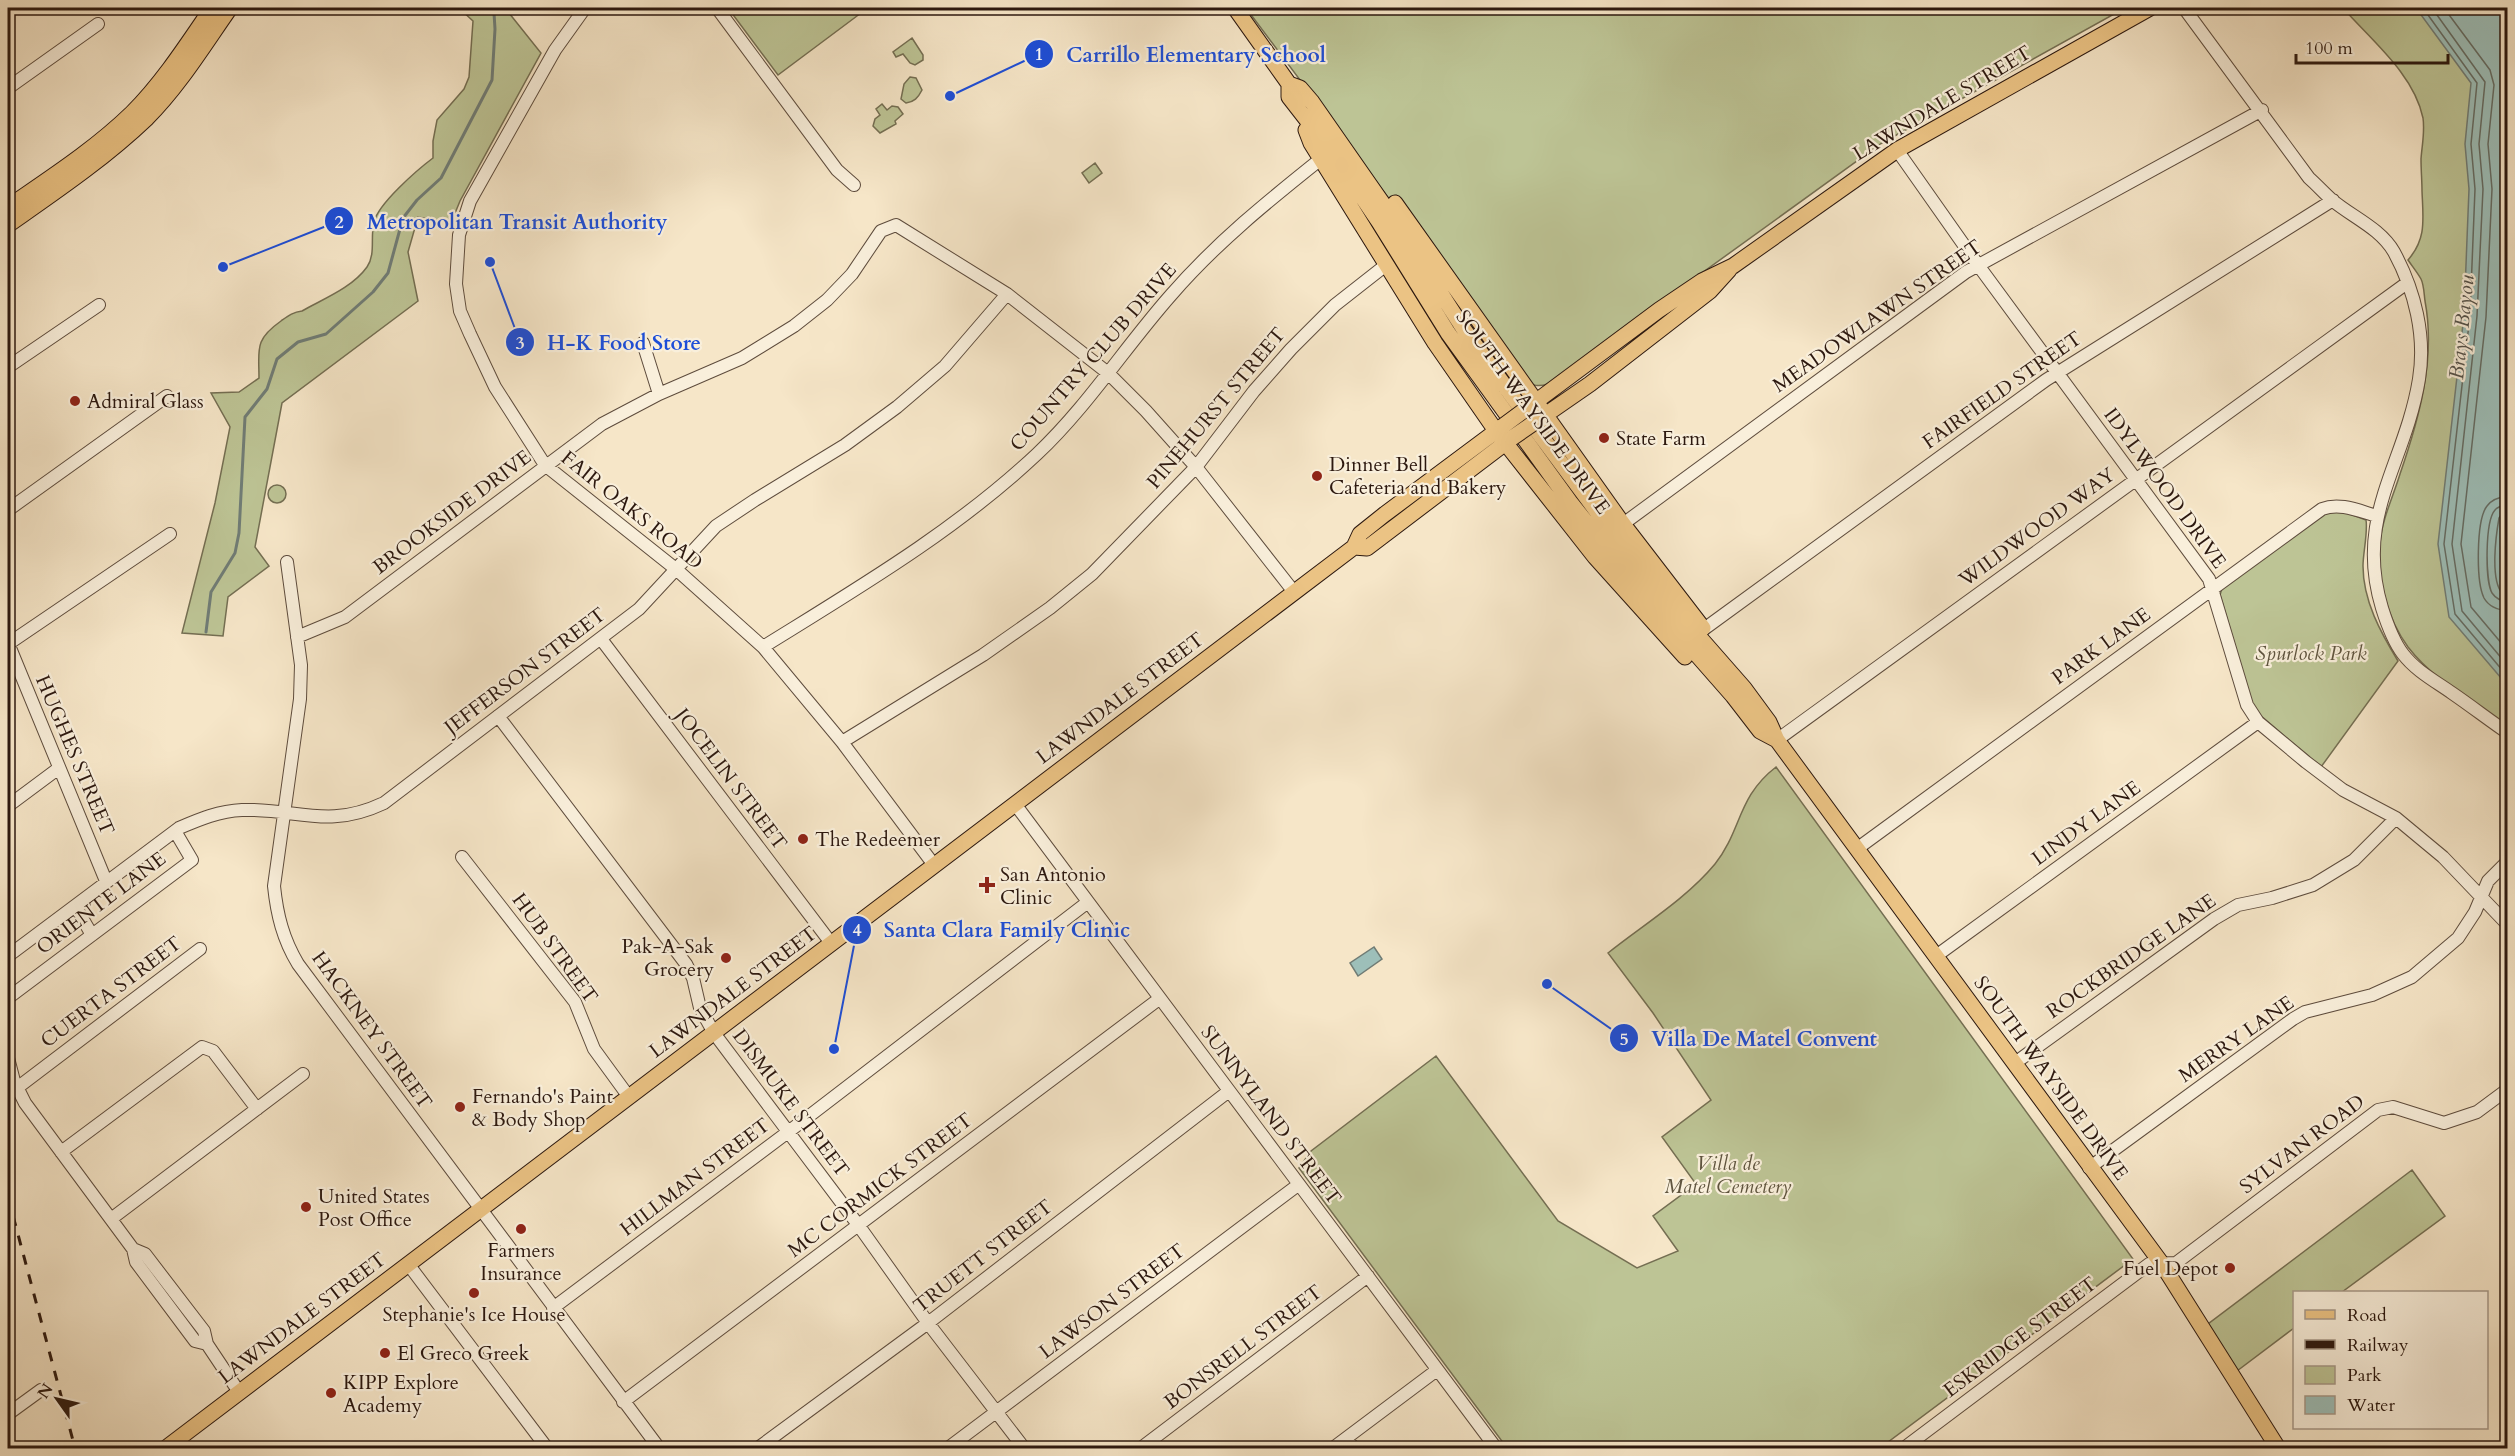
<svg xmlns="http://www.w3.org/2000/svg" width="2515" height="1456" font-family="Cardo,serif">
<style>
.green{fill:#bdc495;stroke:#746e52;stroke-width:1.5}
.water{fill:#9dbfb9;stroke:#707c75;stroke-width:1.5}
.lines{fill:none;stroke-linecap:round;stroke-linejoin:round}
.shore{stroke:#646c64;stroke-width:1.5}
.stream{stroke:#707c75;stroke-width:3}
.minor-casing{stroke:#5e4c3d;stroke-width:14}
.major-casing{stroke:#2c180f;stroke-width:17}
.minor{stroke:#f9efdb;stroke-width:12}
.major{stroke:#ebc384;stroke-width:15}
.rail{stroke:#2c180f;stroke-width:3;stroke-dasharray:10 10;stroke-linecap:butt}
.major-bridge-casing{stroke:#2c180f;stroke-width:17;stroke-linecap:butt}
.major-bridge{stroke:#ebc384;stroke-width:15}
.poi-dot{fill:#8f2418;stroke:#f9efdb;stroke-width:2}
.labels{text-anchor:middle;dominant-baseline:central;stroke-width:4.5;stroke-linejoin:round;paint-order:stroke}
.street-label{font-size:20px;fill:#2c180f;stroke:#f9efdb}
.poi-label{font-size:20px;fill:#2c180f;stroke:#f9efdb;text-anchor:start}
.park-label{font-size:20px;font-style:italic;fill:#5f543e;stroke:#f9efdb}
.water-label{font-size:21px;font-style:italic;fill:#54524a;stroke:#f9efdb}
.leader{fill:none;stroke:#1d4ed8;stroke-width:2}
.callout-dot{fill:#1d4ed8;stroke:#f9efdb;stroke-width:2}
.mark-label{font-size:18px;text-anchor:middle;font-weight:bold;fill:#fff}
.callout-label{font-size:21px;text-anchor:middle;font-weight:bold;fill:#1d4ed8;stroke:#f9efdb;stroke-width:4.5;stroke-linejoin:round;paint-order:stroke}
</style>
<rect width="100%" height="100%" fill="#f6e6c8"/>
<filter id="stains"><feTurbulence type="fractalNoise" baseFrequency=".00333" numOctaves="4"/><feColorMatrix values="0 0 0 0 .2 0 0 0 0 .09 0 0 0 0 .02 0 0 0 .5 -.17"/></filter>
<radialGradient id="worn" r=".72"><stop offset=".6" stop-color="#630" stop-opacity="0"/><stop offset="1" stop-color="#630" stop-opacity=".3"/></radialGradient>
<path class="green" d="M459,8H505L541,53L460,201L451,223L418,217L408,252L418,301L282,403L255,547L269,566L228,597L223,636L182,633L215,503L230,427L211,393L239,392L259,378C259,349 254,340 281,321C288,316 293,312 302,311C323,299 352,288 367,267C376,254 370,237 374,222C378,204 417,170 433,158V141L437,120L464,89L469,77L473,21Z
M728,8H863L865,10L778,75Z
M1246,8H2125L1882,143L1548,384C1538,387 1533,386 1525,380Z
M2343,8H2507V725C2474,701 2434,681 2408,647C2387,618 2377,579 2380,543C2382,519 2393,497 2400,474C2419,419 2436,359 2425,301C2424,294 2424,285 2421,279C2417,272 2412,266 2408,260C2427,238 2423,219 2422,191C2422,181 2421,170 2421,159C2422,145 2425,132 2423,118C2414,74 2371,40 2343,8Z
M912,38L923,55V60L915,65L910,63L903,54L896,57L893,52Z
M910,77L916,78L922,90C918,98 914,102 906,103L901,99L904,84Z
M882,104L887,110L892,106L898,107L903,114L895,121L896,124L880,133L873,126L875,119L880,115L876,109Z
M1095,163L1102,173L1089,183L1082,173Z
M268 494a9 9 0 1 1 18 0a9 9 0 1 1-18 0Z
M2333,511H2342L2366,520C2368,532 2363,553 2363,566C2363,601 2381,633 2398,661L2321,767L2254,710L2220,595L2222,588L2320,516Z
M1776,767L2133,1259L1880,1448H1507L1299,1168L1311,1151L1436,1056L1558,1221L1637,1268L1678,1251L1653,1216L1696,1184L1662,1137L1711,1100L1653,1013L1608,953C1643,925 1686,899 1715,864C1742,830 1737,797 1776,767Z
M2412,1170L2445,1216L2342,1292H2294V1328L2237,1371L2208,1324Z"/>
<path class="water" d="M2416,8H2497L2507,19L2508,496C2504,522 2494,569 2507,592V685L2449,617L2438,544L2464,315L2469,189L2465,144L2471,83Z
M1374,947L1382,959L1358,976L1350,963Z"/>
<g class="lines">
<path class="shore" d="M2423,8L2477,83L2471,144L2475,189L2470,315L2444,544L2455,614L2508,677
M2432,8L2485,82L2479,144L2483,189L2477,316L2452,544L2462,611L2508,666
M2444,8L2490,70L2494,85L2488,144L2492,189L2486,317L2461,544L2471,607L2508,651
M2508,496C2499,497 2492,499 2487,506C2476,520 2476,582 2484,598C2489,607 2498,610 2508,611
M2508,505C2502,506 2498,506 2495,510C2485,521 2485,580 2492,593C2496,599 2501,601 2508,602
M2508,513L2502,514L2499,518C2496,535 2490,579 2502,593L2508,594"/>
<path class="stream" d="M206,632L211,592L235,553L239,533L245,417L267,389L277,359L298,342L326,334L373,292L388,273L403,218L417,200L441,178L492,80L495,29L494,13L489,8"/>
<g class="minor-casing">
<path id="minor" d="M585,8L555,50L470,201L459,235L456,284L460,311L470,334L495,387L545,465L677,570L763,647L842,742L934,865
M717,8L837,170L854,185
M2184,8L2309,178C2317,185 2324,193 2332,200C2352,217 2380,228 2394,252C2415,291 2426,336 2419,379C2405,465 2354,516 2382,608C2387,624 2393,641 2403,654C2416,671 2435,681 2452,693C2471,706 2489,720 2508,733
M8,88L98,24
M1897,150L1978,265L2209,579L2247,705L2258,722L2306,762L2343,790L2396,818L2443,857L2508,925
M643,343L659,394
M8,367L99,305
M8,510L167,396
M1623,524L1966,272L2262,110
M287,562L301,665L300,699L274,886C277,915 283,939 298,964L659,1448
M1704,629L2046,380L2333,200
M297,637L345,617L602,424L659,394L742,358L794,326L827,300L852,274L881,231L896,225L1007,294L1108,373L1146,411L1196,467L1294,592
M601,639L831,943
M8,643L106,881
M763,647C858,588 955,531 1037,454C1087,407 1125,347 1171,295C1216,243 1268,201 1322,158
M8,649V644L170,534
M498,716L686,964L693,978L700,1008L714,1033L859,1226L928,1323L1024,1448
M1777,740L2407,283
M842,742L983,655L1050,608L1092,574L1196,467L1254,391L1291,349L1335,305L1386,265
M1015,804L1496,1448
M8,806L59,768
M1858,848L2322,509C2340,502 2359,511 2377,516
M462,857L575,1002L594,1049L629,1097
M75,906L92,935
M8,956L179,828C200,819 219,811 242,810C297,808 327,830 384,803L639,609L716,526L755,500L845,445L897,407L945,366L1007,294
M1936,956L2258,722
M8,998L192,860L175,831
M8,1058L14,1081L25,1103L133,1249
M2015,1063L2214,919L2238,905L2272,898L2313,885L2354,860L2396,818
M17,1088L200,949
M61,1152L202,1047L213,1051L257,1109
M2089,1168L2293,1019L2305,1012L2372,995L2412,977L2458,938L2475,912L2488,881L2508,861
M111,1219L303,1074
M408,1264L547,1448
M553,1308L800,1123L1088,902
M207,1344L195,1341L136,1262L133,1249L145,1254L204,1331L207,1344L239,1392
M623,1402L1159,999
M8,1414L41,1390
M1346,1439L1354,1448
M758,1448L928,1323L1229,1091
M948,1448L1298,1185
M1141,1448L1368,1276
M1333,1448L1437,1370
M1904,1448L2149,1264L2176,1263L2378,1110L2393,1107L2444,1123L2477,1112L2508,1089"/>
</g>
<g class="major-casing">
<path id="major" d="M1235,8L1289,84L1300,88L1312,102L1388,211L1465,331L1541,436L1638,567L1744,688L1769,722L1777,740L2162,1264L2278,1448
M1289,84V97L1331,151L1379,222L1448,333L1570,502L1647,598L1733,696L1760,731L1777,740
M1306,130L1311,143L1435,343L1496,431L1595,557L1685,657
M1395,203L1623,524L1703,628
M8,207C50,178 95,149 132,113C163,82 188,43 212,8
M8,225C55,192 104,159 147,118C179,86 204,45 230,8
M1530,406L1659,310L1702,281L1733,266L1897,150L2150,8
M1538,420L1590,384L1710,291L1729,270
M1354,547L1367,548L1512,438
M166,1448L1354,547L1360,534L1385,514L1503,426"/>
</g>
<use href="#minor" class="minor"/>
<use href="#major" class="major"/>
<path class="rail" d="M8,1197L75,1448"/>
<g class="major-bridge-casing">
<path id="major-bridge" d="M1503,426L1530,406
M1512,438L1538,420"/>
</g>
<use href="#major-bridge" class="major-bridge"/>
</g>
<g class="poi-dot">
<circle cx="75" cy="401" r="6"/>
<circle cx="1604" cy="438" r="6"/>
<circle cx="1317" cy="476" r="6"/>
<circle cx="803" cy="839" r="6"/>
<path d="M984 876h6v6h6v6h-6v6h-6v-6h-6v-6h6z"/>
<circle cx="726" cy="958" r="6"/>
<circle cx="460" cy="1107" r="6"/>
<circle cx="306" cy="1207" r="6"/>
<circle cx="521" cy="1229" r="6"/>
<circle cx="2230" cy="1268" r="6"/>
<circle cx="474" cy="1293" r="6"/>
<circle cx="385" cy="1353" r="6"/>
<circle cx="331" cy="1393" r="6"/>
</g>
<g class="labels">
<g class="street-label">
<text transform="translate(1942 103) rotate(-31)">LAWNDALE STREET</text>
<text transform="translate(1877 316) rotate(-35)">MEADOWLAWN STREET</text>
<text transform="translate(1093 357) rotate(-49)">COUNTRY CLUB DRIVE</text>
<text transform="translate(2002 390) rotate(-35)">FAIRFIELD STREET</text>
<text transform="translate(1216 408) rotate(-50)">PINEHURST STREET</text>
<text transform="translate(1533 412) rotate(54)">SOUTH WAYSIDE DRIVE</text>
<text transform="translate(2165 488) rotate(54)">IDYLWOOD DRIVE</text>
<text transform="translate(632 510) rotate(39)">FAIR OAKS ROAD</text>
<text transform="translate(452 512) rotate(-37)">BROOKSIDE DRIVE</text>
<text transform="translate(2037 527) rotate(-36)">WILDWOOD WAY</text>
<text transform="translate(2101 646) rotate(-36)">PARK LANE</text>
<text transform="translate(525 671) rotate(-37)">JEFFERSON STREET</text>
<text transform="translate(1120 698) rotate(-37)">LAWNDALE STREET</text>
<text transform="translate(75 755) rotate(67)">HUGHES STREET</text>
<text transform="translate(731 779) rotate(53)">JOCELIN STREET</text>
<text transform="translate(2086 823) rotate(-36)">LINDY LANE</text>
<text transform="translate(101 903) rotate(-37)">ORIENTE LANE</text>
<text transform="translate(555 948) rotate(54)">HUB STREET</text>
<text transform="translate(2131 956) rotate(-35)">ROCKBRIDGE LANE</text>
<text transform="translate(111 992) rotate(-37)">CUERTA STREET</text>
<text transform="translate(733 992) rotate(-37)">LAWNDALE STREET</text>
<text transform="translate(372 1030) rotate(54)">HACKNEY STREET</text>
<text transform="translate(2236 1039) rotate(-35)">MERRY LANE</text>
<text transform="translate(2051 1078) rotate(54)">SOUTH WAYSIDE DRIVE</text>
<text transform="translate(791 1103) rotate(53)">DISMUKE STREET</text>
<text transform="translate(1271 1115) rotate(53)">SUNNYLAND STREET</text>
<text transform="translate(2302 1144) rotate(-37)">SYLVAN ROAD</text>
<text transform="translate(695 1177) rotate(-37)">HILLMAN STREET</text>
<text transform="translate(880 1185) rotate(-37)">MC CORMICK STREET</text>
<text transform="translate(983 1256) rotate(-38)">TRUETT STREET</text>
<text transform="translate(1112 1301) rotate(-37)">LAWSON STREET</text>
<text transform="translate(302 1318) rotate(-37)">LAWNDALE STREET</text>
<text transform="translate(2020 1337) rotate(-37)">ESKRIDGE STREET</text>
<text transform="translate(1243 1347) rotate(-37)">BONSRELL STREET</text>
</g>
<g class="poi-label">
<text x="87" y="401">Admiral Glass</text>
<text x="1616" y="438">State Farm</text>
<text x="1329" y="464">Dinner Bell<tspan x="1329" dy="23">Cafeteria and Bakery</tspan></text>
<text x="815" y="839">The Redeemer</text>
<text x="1000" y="874">San Antonio<tspan x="1000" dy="23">Clinic</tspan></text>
<text x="714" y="946" text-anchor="end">Pak-A-Sak<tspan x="714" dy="23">Grocery</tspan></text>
<text x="472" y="1096">Fernando's Paint<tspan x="472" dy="23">&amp; Body Shop</tspan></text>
<text x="318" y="1196">United States<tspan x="318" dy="23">Post Office</tspan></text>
<text x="521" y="1250" text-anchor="middle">Farmers<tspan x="521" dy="23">Insurance</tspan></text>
<text x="2218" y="1268" text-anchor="end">Fuel Depot</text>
<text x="474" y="1314" text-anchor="middle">Stephanie's Ice House</text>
<text x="397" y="1353">El Greco Greek</text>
<text x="343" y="1382">KIPP Explore<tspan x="343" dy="23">Academy</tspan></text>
</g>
<g class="park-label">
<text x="2311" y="653">Spurlock Park</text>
<text x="1728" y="1163">Villa de<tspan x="1728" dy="23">Matel Cemetery</tspan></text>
</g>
<g class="water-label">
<text transform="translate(2462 327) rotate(-84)">Brays Bayou</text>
</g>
</g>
<path class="leader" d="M950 96L1039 54M223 267L339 221M490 262L520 342M834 1049L857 930M1547 984L1624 1038"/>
<g class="callout-dot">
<circle cx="950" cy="96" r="6"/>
<circle cx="223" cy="267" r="6"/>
<circle cx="490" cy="262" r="6"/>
<circle cx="834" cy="1049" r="6"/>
<circle cx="1547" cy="984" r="6"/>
<circle cx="1039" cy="54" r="15"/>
<circle cx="339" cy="221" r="15"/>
<circle cx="520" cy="342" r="15"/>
<circle cx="857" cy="930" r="15"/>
<circle cx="1624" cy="1038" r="15"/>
</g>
<g class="mark-label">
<text x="1039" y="60">1</text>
<text x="339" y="228">2</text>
<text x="520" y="349">3</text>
<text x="857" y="936">4</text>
<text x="1624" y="1045">5</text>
</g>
<g class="callout-label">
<text x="1196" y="62">Carrillo Elementary School</text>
<text x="517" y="229">Metropolitan Transit Authority</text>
<text x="624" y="350">H-K Food Store</text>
<text x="1007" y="937">Santa Clara Family Clinic</text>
<text x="1764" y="1046">Villa De Matel Convent</text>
</g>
<rect width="2515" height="1456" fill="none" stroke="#f6e6c8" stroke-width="30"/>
<rect x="9" y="9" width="2497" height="1438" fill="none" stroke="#2c180f" stroke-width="3"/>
<rect x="15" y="15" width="2485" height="1426" fill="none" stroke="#2c180f" stroke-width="1.5"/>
<rect x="2293" y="1291" width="195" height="138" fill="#f9efdb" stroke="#a79989" stroke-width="1.5"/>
<rect x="2305" y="1310" width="30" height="9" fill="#ebc384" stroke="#a79989" stroke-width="1.5"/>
<text x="2347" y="1321" font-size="18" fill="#2c180f">Road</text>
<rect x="2305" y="1340" width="30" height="9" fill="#2c180f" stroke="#a79989" stroke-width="1.5"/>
<text x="2347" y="1351" font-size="18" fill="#2c180f">Railway</text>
<rect x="2305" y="1366" width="30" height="18" fill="#bdc495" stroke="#a79989" stroke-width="1.5"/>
<text x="2347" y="1381" font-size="18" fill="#2c180f">Park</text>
<rect x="2305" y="1396" width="30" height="18" fill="#9dbfb9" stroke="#a79989" stroke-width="1.5"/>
<text x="2347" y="1411" font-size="18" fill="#2c180f">Water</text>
<g transform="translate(57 1399) rotate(304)" stroke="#f9efdb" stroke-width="4.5" paint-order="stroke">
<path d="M0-4.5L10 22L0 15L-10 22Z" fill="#2c180f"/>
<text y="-9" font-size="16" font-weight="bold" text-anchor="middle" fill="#2c180f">N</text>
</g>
<path d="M2296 54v9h152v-9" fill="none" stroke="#2c180f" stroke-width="3"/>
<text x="2305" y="54" font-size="18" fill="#2c180f" stroke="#f9efdb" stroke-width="4.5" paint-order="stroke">100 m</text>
<rect width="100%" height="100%" filter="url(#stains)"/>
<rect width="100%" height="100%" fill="url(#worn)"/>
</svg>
